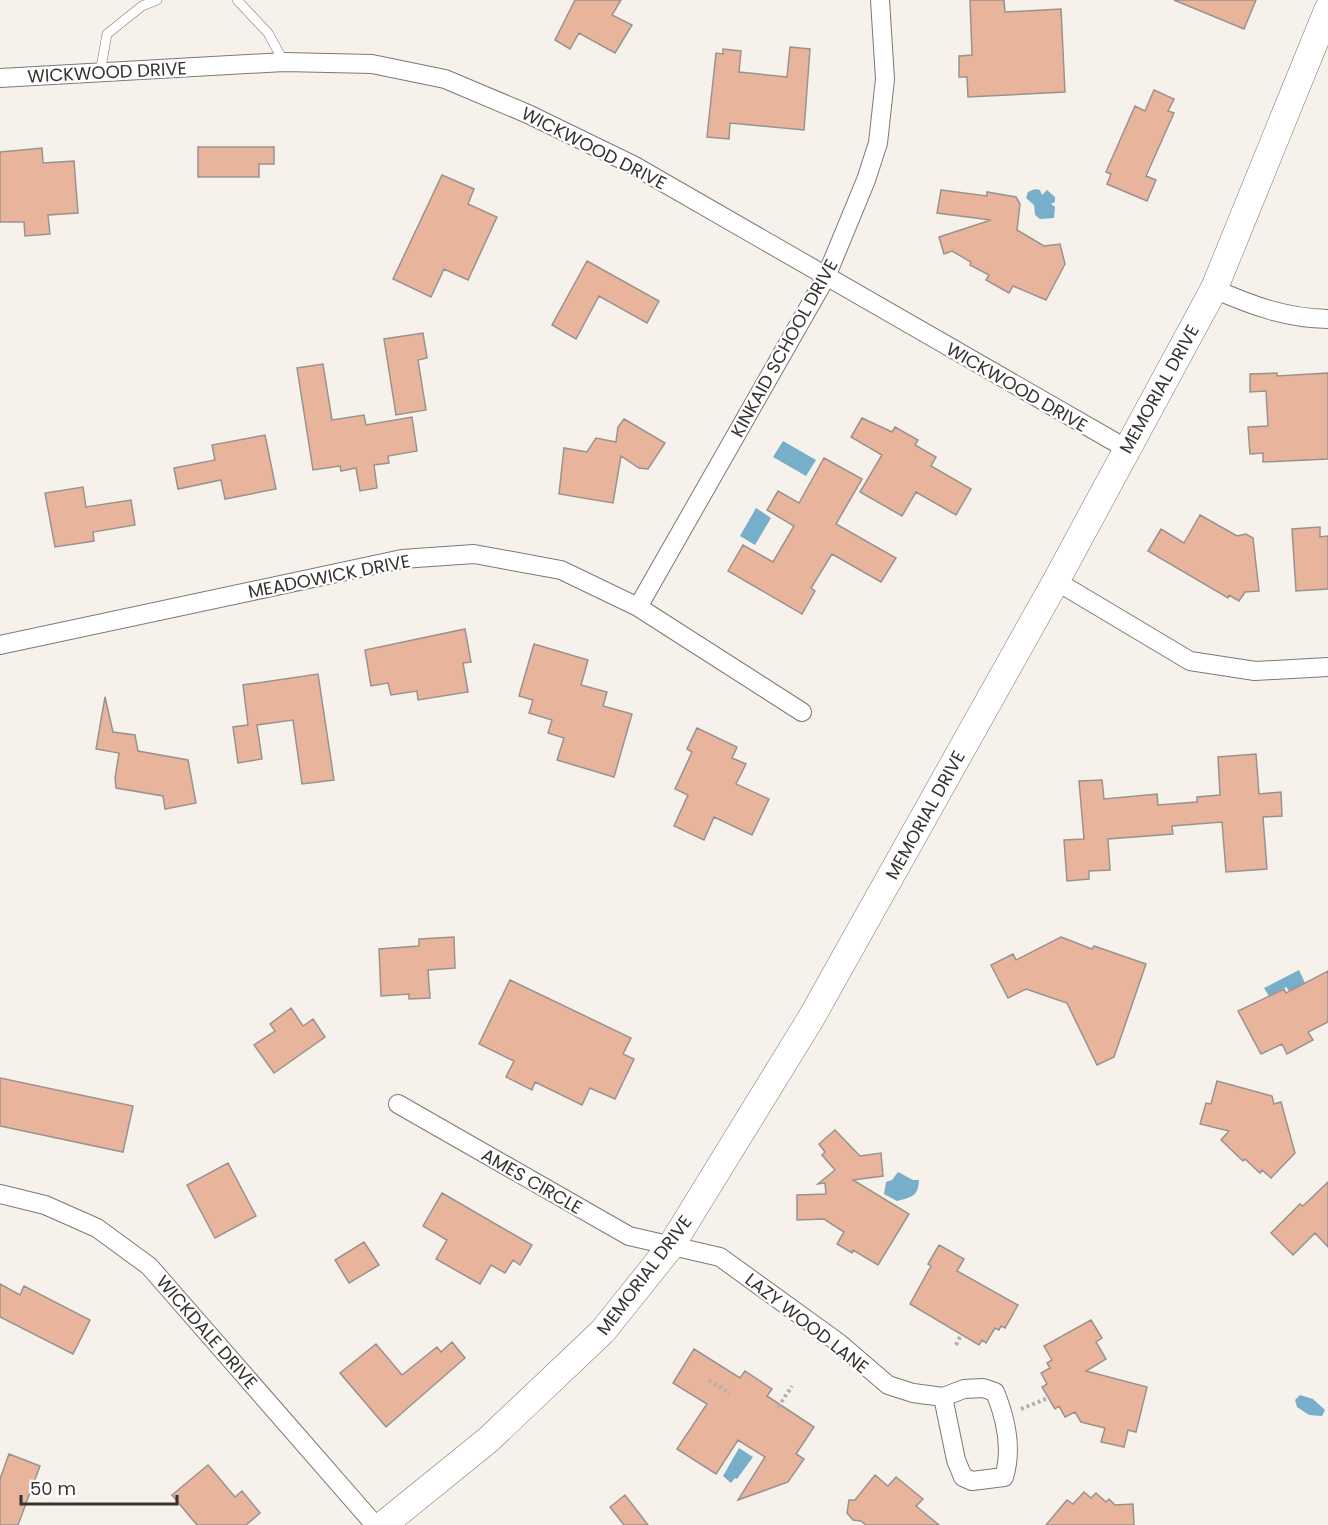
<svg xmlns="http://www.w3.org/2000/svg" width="1328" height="1525" font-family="Poppins,sans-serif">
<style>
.water{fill:#77aec9}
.building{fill:#e8b49b;stroke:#9a928f;stroke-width:1.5}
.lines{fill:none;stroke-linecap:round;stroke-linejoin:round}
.lane-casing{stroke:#7d7873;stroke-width:10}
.street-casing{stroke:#7d7873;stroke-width:20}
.secondary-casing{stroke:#7d7873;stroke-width:28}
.path{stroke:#b5b0ab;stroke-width:4;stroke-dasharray:3 3;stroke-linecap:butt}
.lane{stroke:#fff;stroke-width:9}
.street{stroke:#fff;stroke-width:18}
.secondary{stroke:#fff;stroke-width:27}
.labels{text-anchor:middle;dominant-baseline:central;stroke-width:4.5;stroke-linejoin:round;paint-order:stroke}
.street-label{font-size:18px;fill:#353330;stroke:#fff}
</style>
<rect width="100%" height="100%" fill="#f7f1eb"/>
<path class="water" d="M1035,189L1040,190L1042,195L1047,190L1055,197V202L1051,204L1055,207L1054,218L1040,219L1035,215L1034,205L1026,198L1028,192Z
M783,441L816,460L806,476L773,457Z
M756,508L771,518L755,545L740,536Z
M1299,970L1305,983L1289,991L1286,987L1269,996L1264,988Z
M898,1172L913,1180H919C918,1196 913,1197 897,1201L884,1194L886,1182L892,1180Z
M1300,1395L1313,1399L1325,1410L1322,1416L1309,1415L1297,1407L1295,1400Z
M739,1448L753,1457L737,1479L735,1478L731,1483L723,1476Z"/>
<path class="building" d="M575,0H621L612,15L632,25L615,53L579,33L570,49L555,40Z
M970,0H1004L1005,12L1061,9L1065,92L968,97L967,77H959V56L972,55Z
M1174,0H1256L1244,29Z
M790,47L810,49L804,130L730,123L729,139L707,137L716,53L723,54V49L741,51L739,72L787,77Z
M1154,90L1174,99L1168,111L1174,113L1146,176L1156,180L1147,201L1107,184L1111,174L1106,172L1135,106L1145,111Z
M198,147H274V164H259V177H198Z
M42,148L43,163L74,161L78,213L48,215L50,234L25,236L24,222H0V152Z
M442,175L474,189L468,204L497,217L468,280L444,269L431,297L393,279Z
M941,190L987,196V192L1016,197L1020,204L1017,230L1044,246L1060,244L1065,264L1046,300L1013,286L1009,293L986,280L989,275L970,265L971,262L952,251L944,254L939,237L991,220L937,213Z
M587,261L659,301L647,323L599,296L576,339L552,325Z
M423,333L427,358L418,360L426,410L396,415L384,339Z
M323,364L332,420L364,415L366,425L412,417L417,451L388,456L389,463L374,465L377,488L360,491L356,468L341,471L340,466L313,470L297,368Z
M1277,373V376L1328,373V459L1263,462V453L1250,454L1248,427L1268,426L1266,391L1250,392V374Z
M862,418L892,432L895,427L918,440L915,445L936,457L931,466L971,489L956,515L916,492L902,516L860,492L882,455L851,437Z
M624,419L665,443L648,469L639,468L621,456L613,503L559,494L564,448L587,452L596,438L616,442L618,427Z
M265,435L276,489L225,499L221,480L178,489L174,468L215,460L212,445Z
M824,458L862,479L836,524L896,558L881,582L832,554L811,588L815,591L802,614L728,571L743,545L773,562L794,526L767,510L778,491L799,503Z
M83,487L86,507L131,500L135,525L93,532L94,541L55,547L45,493Z
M1200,515L1237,536L1246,534L1253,538L1259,591L1245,592L1239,601L1229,595L1228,598L1148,551L1161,529L1184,543Z
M1320,527V537L1328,536V589L1296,591L1292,529Z
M465,629L471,662L463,663L468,692L418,700L417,691L391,695L388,683L371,686L365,650Z
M534,644L588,660L581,685L607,692L603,706L632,714L614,777L557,760L564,738L548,733L552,720L529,713L533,700L519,696Z
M318,674L334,780L302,784L293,720L257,725L262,759L238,763L233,727L248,725L243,685Z
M105,697L113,732L135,735L138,751L188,760L196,803L165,809L163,796L116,788L115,778L119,753L96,749Z
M697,728L737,747L732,758L746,764L736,784L769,799L752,835L714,817L704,840L674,826L688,795L675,789L692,752L687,749Z
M1256,754L1259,794L1281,792L1282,816L1263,817L1267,869L1226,872L1222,822L1172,826L1173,834L1108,839L1110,870L1089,871V879L1067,881L1064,840L1084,839L1079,781L1102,780L1104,799L1157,794L1158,805L1197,802V797L1220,795L1218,757Z
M454,937L455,968L428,970L430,998L409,999V994L381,996L379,949L419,946V939Z
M1061,937L1092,949L1094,946L1146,964L1114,1057L1097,1065L1067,1003L1026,989L1008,998L991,965L1013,954L1016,960Z
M1328,971V1022L1308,1032L1313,1040L1287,1054L1282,1044L1261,1054L1238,1011L1284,989L1286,993Z
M510,980L631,1038L623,1054L634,1059L615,1099L590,1088L582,1105L535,1082L532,1090L506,1077L514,1061L479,1044Z
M291,1008L303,1026L313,1019L325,1037L274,1073L254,1045L275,1031L270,1024Z
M0,1078L133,1106L123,1152L0,1126Z
M1217,1081L1272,1096L1274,1104L1281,1102L1295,1153L1271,1178L1262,1170L1260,1173L1245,1159L1243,1161L1221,1140L1229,1131L1200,1124L1206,1103L1211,1104Z
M835,1130L860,1156L881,1153L883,1176L853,1180L909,1214L878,1265L853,1250L852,1253L837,1244L844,1232L824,1219L797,1220V1195L826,1194L825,1183L818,1184L835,1170L822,1155L825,1152L819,1144Z
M228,1163L256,1216L215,1238L187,1185Z
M1328,1182V1247L1315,1233L1293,1255L1271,1233L1300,1204L1303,1206Z
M442,1193L532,1245L520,1265L513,1260L505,1273L491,1265L480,1284L436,1259L447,1240L423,1226Z
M364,1242L379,1265L349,1283L335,1260Z
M939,1245L964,1259L957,1271L1018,1305L1005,1328L1001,1326L999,1330L995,1328L986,1343L982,1340L979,1345L910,1304L931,1266L928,1264Z
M0,1284L20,1295L24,1286L90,1320L73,1354L0,1317Z
M1091,1320L1102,1338L1096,1342L1106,1359L1086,1371L1147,1387L1136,1432L1128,1430L1124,1447L1101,1442L1105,1428L1081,1422L1075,1412L1065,1417L1059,1406L1055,1409L1042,1387L1047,1384L1041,1373L1050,1368L1047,1363L1052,1360L1044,1346Z
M452,1342L465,1358L386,1427L340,1373L376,1344L402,1375L437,1347L441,1352Z
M694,1349L740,1378L745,1371L772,1389L767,1396L814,1427L796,1454L804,1459L788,1482L738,1500L765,1457L738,1440L716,1474L677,1449L707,1404L673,1383Z
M9,1454L40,1466L18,1525H0V1479Z
M208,1465L235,1497L242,1491L260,1513L246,1525H197L172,1495Z
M875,1475L888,1486L896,1477L923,1499L916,1506L939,1525H866L861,1521L853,1520L847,1513L849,1500H855Z
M1084,1492L1091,1498L1096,1493L1106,1502L1109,1499L1115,1505L1133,1504L1134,1525H1046L1067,1500L1073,1504Z
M625,1495L648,1525H624L610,1507Z"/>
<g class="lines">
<g class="lane-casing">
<path id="lane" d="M237,0L268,33L284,62
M100,73L107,34L142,6L157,0"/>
</g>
<g class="street-casing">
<path id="street" d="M0,78L284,62L372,64L445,79L528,114L633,165L1127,449
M1214,289C1253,306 1286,318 1328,319
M1056,581L1190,661L1255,671L1328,667
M638,607L826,277L866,180L878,143L885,79L880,0
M0,645L402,559L474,554L561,570L638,607L802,712
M398,1104L629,1236L720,1257L839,1343L888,1385L913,1393L943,1397L964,1389L983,1388L995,1392C1006,1419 1013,1448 1004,1477L972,1481L963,1477L956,1460L943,1397
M0,1194L45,1205L97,1228L149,1266L375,1525"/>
</g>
<g class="secondary-casing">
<path id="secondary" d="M383,1525L488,1440L603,1331L671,1246L810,1020L1056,581L1214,289L1328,9"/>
</g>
<path class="path" d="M956,1345L960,1337
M709,1380L730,1394
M778,1407L792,1386
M1021,1409L1048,1398"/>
<use href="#lane" class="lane"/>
<use href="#street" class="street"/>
<use href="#secondary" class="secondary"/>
</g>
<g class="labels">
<g class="street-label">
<text transform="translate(107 72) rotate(-3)">WICKWOOD DRIVE</text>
<text transform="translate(594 148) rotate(27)">WICKWOOD DRIVE</text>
<text transform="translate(784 348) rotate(-61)">KINKAID SCHOOL DRIVE</text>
<text transform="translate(1017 387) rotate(30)">WICKWOOD DRIVE</text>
<text transform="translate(1159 389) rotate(-61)">MEMORIAL DRIVE</text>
<text transform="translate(329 576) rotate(-11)">MEADOWICK DRIVE</text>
<text transform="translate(925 815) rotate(-61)">MEMORIAL DRIVE</text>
<text transform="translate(532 1181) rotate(30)">AMES CIRCLE</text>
<text transform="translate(644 1275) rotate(-53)">MEMORIAL DRIVE</text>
<text transform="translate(807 1323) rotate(38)">LAZY WOOD LANE</text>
<text transform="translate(207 1332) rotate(49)">WICKDALE DRIVE</text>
</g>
</g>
<path d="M21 1495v9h156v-9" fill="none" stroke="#353330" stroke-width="3"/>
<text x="30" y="1495" font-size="18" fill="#353330" stroke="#ffffff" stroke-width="4.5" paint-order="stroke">50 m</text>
</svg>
